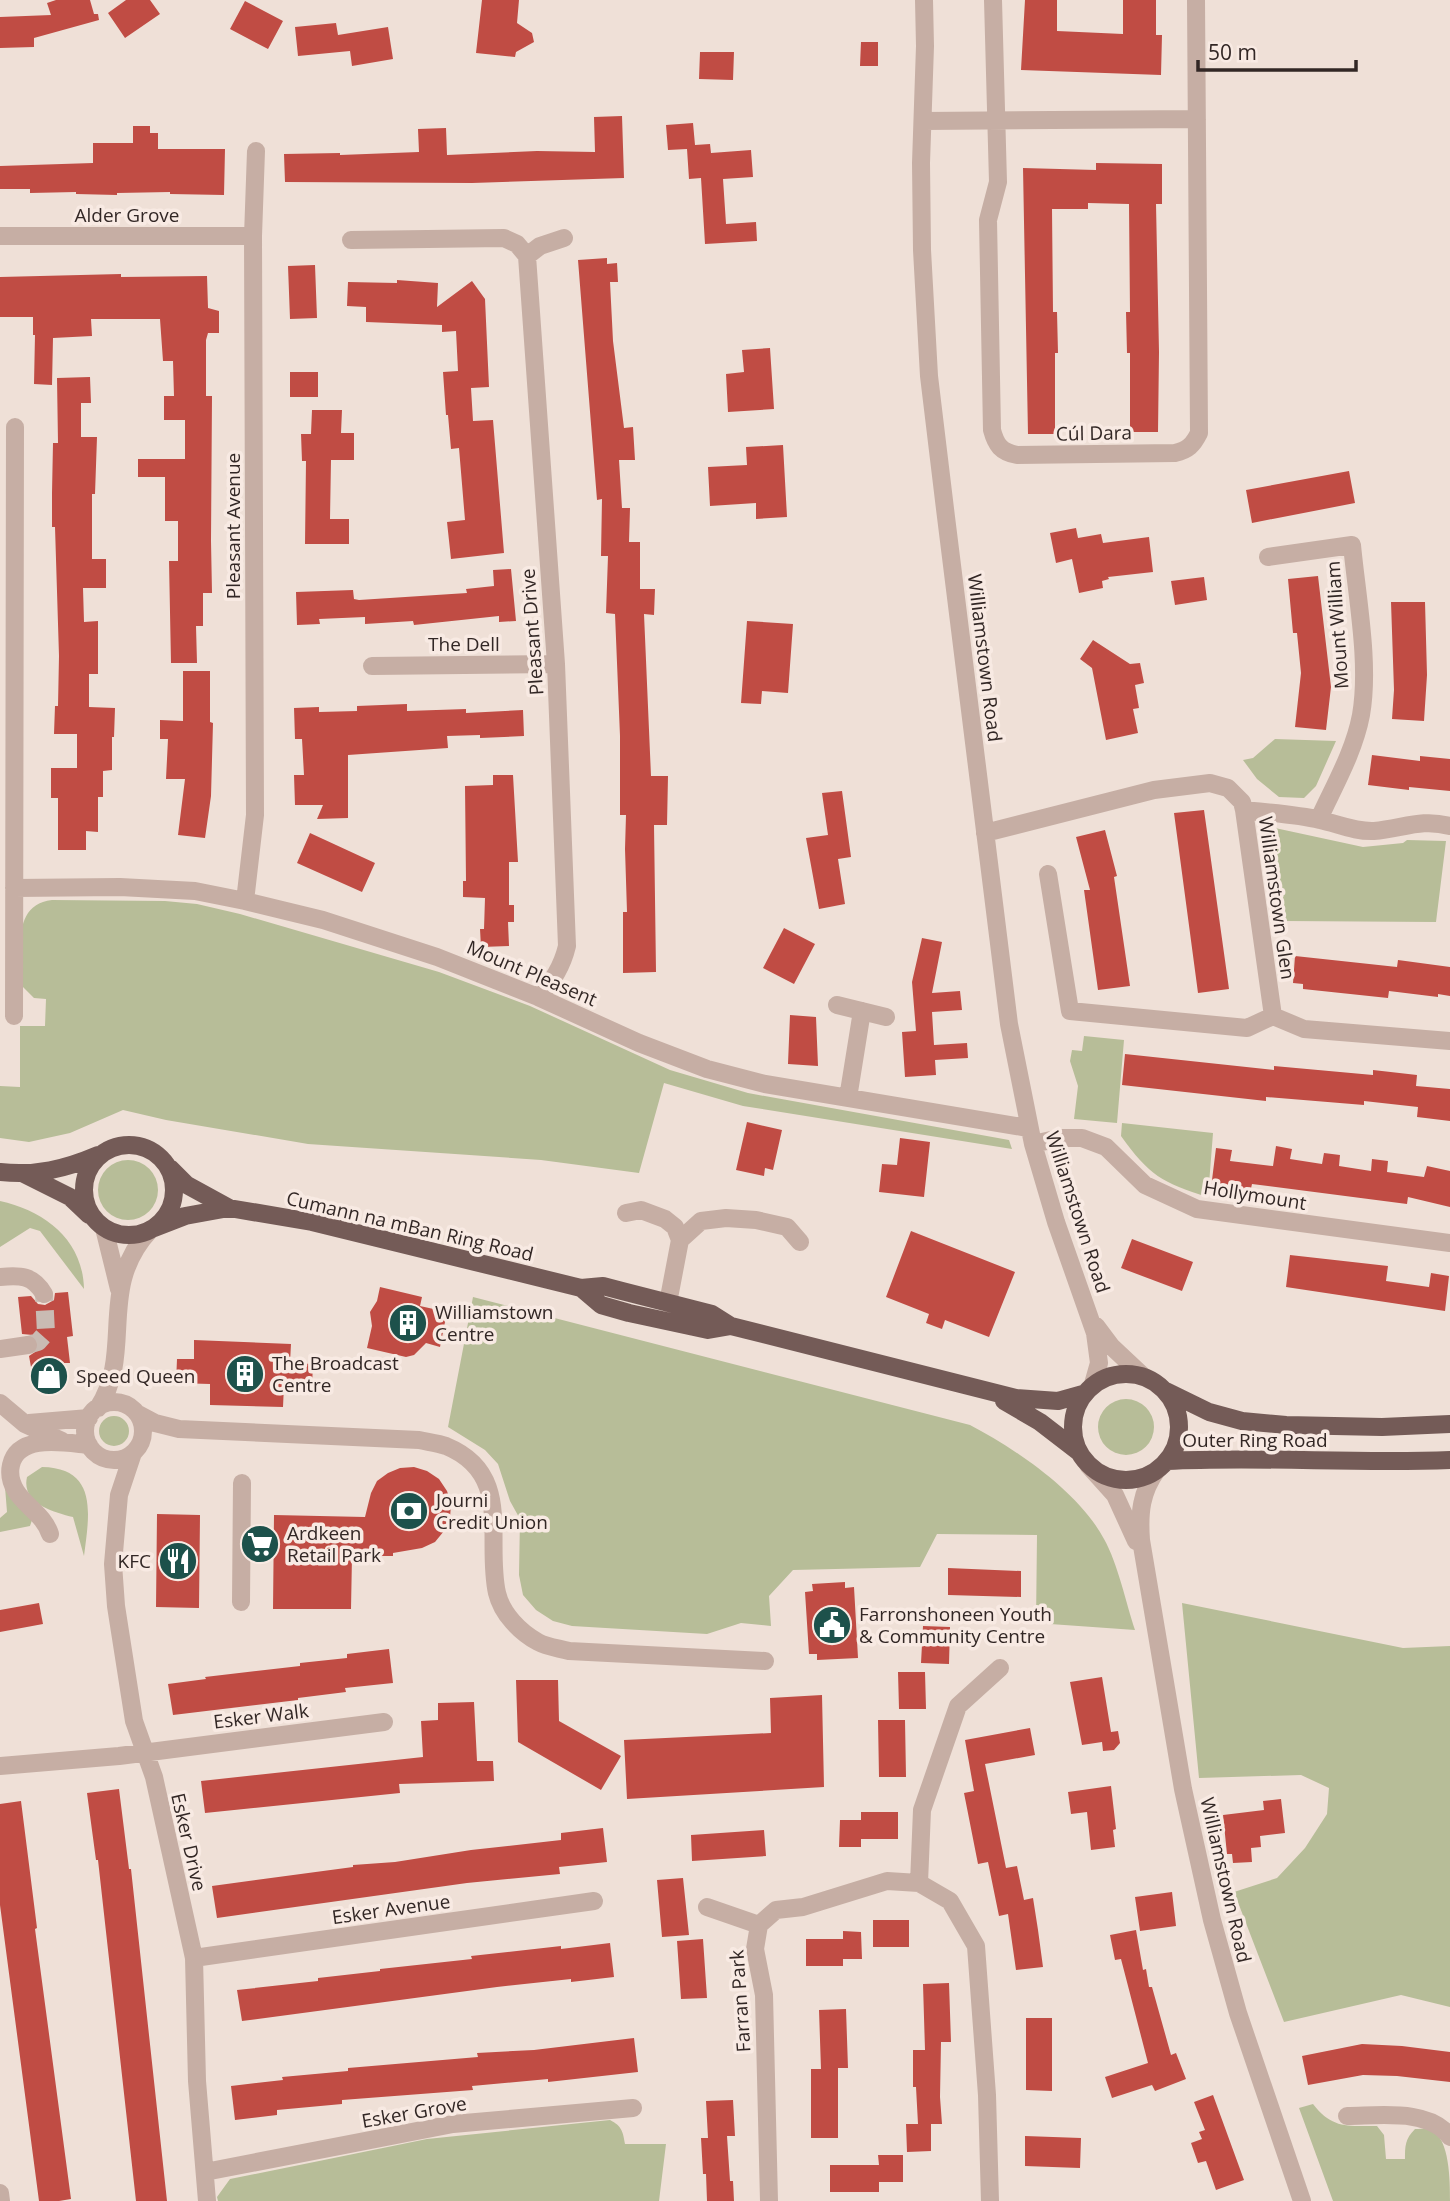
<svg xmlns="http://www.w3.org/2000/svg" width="1450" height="2201" font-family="'Open Sans',sans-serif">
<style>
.green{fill:#b7bd98}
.building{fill:#c04c44}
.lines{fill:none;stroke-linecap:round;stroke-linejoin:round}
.minor-tunnel{stroke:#c9bbb3;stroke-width:18;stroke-dasharray:18 9;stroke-linecap:butt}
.minor{stroke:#c6aea4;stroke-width:18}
.major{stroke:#745b57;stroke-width:18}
.labels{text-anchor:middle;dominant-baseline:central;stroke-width:7;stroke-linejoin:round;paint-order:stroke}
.street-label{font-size:19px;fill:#322725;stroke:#f8eae3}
.poi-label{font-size:19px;fill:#322725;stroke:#f8eae3;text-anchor:start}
</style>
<rect width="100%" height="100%" fill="#efe0d7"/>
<path class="green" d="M1275,739L1336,741L1316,786L1304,798L1279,797L1257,779L1243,760L1253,758Z
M1275,828L1363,847L1403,843L1407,840L1446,841L1436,922L1284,921L1282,898H1277L1267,833Z
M52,900L165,901L197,904L240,914L439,972L530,1006L670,1070L748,1093L1009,1140L1012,1149L743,1106L664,1083L639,1173L541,1160L308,1144L166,1120L123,1110L70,1133L29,1142L0,1138V1086L20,1087V1026H45L46,999L34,998L22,986C22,954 10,905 52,900Z
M1084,1036L1124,1040L1117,1123L1074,1119L1078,1086L1070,1061L1072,1050L1082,1051Z
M1122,1123L1213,1133L1208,1197C1162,1183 1149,1175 1121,1136Z
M98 1190a30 30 0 1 1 60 0a30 30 0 1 1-60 0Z
M0,1201C45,1211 83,1240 84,1289L40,1231L30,1228L0,1247Z
M473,1297L970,1425C1016,1449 1079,1492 1104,1539C1118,1564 1126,1603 1135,1630L1036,1623L1037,1535L937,1534L920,1567L793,1570L769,1596L771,1626L741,1623L707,1634L572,1626L553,1621L536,1610L523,1595L519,1575L520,1519L510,1501L498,1464L485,1450L448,1427Z
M1098 1427a28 28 0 1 1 56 0a28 28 0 1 1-56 0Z
M99 1431a15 15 0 1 1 30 0a15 15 0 1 1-30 0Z
M42,1467C99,1468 89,1516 84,1556L73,1517C53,1512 21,1503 27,1477Z
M5,1487L32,1520L30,1526L0,1532V1518L7,1512Z
M1182,1603L1403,1648L1450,1646V2007L1401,1995L1284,2022L1234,1892L1277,1878L1305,1848L1327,1814L1329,1788L1301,1775L1199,1778Z
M1313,2104C1332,2129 1348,2126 1377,2126L1384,2135L1386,2159H1405C1405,2146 1405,2139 1415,2129C1419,2129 1427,2128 1431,2130C1450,2138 1450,2182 1450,2201H1333L1299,2108Z
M610,2120C622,2126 623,2132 625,2144H666L659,2201H218L217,2197L230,2179L427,2139Z"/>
<path class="building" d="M56,0H90L94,14H98L99,20L34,38V47L0,48V17L51,15L47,3Z
M126,0H150L160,14L125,38L108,13Z
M482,0H519L517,23L532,33L534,42L516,52L515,57L476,53Z
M1025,0H1057V31L1123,34V0H1156V35H1162L1161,75L1021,70Z
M245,1L283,21L268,49L230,29Z
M336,23L338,35L388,27L393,59L352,66L350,51L298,56L295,27Z
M861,42H878V66H860Z
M700,52H734L733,80L699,79Z
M622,116L624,178L472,183L285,182L284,154L340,153V155L419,152L418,129L446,128L447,155L537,151L595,152L594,117Z
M693,123L695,145L710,144L711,153L751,150L753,177L723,179L726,224L756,222L757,241L705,244L701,178L689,179L687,149L668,150L666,125Z
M133,126H150V133H158V149H225L224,195L170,194V192L117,193V195L76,194V192L30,193V189H0V166L93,163V143H133Z
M1096,163L1162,164V204H1156L1159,352L1158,432H1130V353H1127L1126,312H1130L1129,204L1088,203V209H1052L1053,312H1057L1058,353H1055V434H1028L1023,168L1096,170Z
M607,258V264L617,263L618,282H610L613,341L624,428L633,427L635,460H619L622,508H630L629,542H640V589H655L654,615L644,614L651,776H668L667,825H654L656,972L623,973V912H627L625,849L626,815H620V736L615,614L606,613L608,556H601L602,499L597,500L578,260Z
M315,265L317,318L290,319L288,266Z
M121,274V277L207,276L208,308L219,311V333H208L206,340V396H212L211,541L212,593H203V626H196L197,663H171L169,561H178V521H165V477H138V459H185V420H164V396H174L173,361H163L160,319H91L92,336L53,338L52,385L34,384L35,335H33V317H0V277Z
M397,280L438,283L437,307L472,281L485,299L489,387L471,388L473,421L493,420L504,553L451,559L447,522L465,520L459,448L451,449L448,415H446L443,372L458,371L456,331L442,332V325L366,322V307L347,306L348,282L397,283Z
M770,348L774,409L728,412L726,374L744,372L742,350Z
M290,372H318V397H290Z
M90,377L91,403H81V437H97L95,494H92V559H106V588H83L84,622L98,621V674H89V707L115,708L114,737H112V770L103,771V797H98V832L86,831V850H58V798H51V768H77V734H54L55,706H58L59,656L55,527H52V493L53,443H58L57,378Z
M312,410H342L341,433H354V460H331L330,519H349V544H305L306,461H302L301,434H311Z
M783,445L787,517L756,519V503L710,506L708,467L747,465L746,447Z
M1349,471L1355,503L1252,523L1246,490Z
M1076,528L1078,538L1101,534L1103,543L1149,537L1153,572L1108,577L1109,579L1102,581L1103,588L1079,593L1072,559L1056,563L1050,533Z
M511,569L516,621L499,622V616L414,625L413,621L365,624V617L319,619L320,624L297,625L296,592L353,590L354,599L359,600L467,593L466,589L494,586L493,570Z
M1318,576L1331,687L1326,730L1295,727L1301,673L1297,633H1293L1288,579Z
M1204,577L1207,600L1175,605L1171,581Z
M1391,602H1425L1427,675L1424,721L1392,719L1394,690Z
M747,621L793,624L788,693L762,691L761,704L741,703Z
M1093,640L1130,664L1140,663L1144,683L1135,685L1139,708L1133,709L1138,733L1106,740L1092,668L1080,659Z
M183,671H210V722L213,723L211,796L205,838L178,835L185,779H166L168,739H160V720L183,721Z
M407,704V711L466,709V713L523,710L524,736L480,738V735L447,736L448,748L348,755V818L317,819L323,805H295L294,775H304L302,739H295L294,708L319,707V712L357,711V706Z
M1372,755L1420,761V756L1450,759V791L1409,787V790L1368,785Z
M493,775H513L518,862H509V905H514V922H508L509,946L481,947L480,929H484L485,898L463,897V881H466L465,786L493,785Z
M842,791L851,857L838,859L845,904L819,909L806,838L828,835L822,793Z
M1204,810L1229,989L1198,993L1174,813Z
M1105,830L1117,876L1114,877L1130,986L1098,990L1084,890H1090L1076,837Z
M310,833L375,863L362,892L297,863Z
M784,928L815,944L794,984L763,968Z
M922,938L942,942L932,993L960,991L962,1010L932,1012L934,1045L967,1043L968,1058L935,1060L936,1075L905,1077L902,1032L916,1031L912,982Z
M1295,956L1397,967L1398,960L1450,967V996L1438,994V997L1389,991L1388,998L1303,989V984L1293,983Z
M790,1015L816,1017L818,1066L788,1064Z
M1125,1054L1274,1070V1066L1373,1075V1070L1417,1075L1416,1086L1450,1089V1121L1417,1117L1418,1107L1364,1101V1105L1266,1097V1101L1122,1085Z
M747,1122L782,1130L773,1170L765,1168L764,1176L736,1170Z
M900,1138L930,1142L924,1197L879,1192L882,1164L897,1165Z
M1276,1146L1292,1149L1290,1159L1322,1164L1324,1153L1340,1155L1339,1166L1371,1171L1372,1159L1388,1161L1387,1172L1424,1177L1427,1166L1450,1171V1207L1408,1197L1407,1204L1252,1184L1250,1193L1211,1188L1216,1148L1232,1150L1230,1161L1273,1166Z
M911,1231L1015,1272L989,1337L945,1320L942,1329L926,1323L929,1314L886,1297Z
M1132,1239L1193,1262L1182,1291L1121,1268Z
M1290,1255L1388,1266L1386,1281L1429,1287L1431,1273L1449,1276L1445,1311L1286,1287Z
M380,1287L422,1297L420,1306L447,1312L440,1347L426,1343L414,1355L406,1357L367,1348L372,1326L370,1312L377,1301Z
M68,1292L73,1336L67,1337L70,1363H64L66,1382L36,1386L34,1366L31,1367L29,1356L38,1350L39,1343L33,1335L22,1334L18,1297L31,1296L38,1304L45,1305L54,1300L55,1293Z
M194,1340L291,1344L290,1363L313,1364L312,1386L284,1385L283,1407L210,1405V1384L176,1383L177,1359H194Z
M414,1467L427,1471L439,1479L447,1491L451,1504L450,1518L444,1531L435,1542L422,1548L393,1553V1556H352L351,1609H273L274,1515L365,1517L371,1493L377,1481L388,1473L400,1468Z
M157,1514L200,1515L199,1608L156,1607Z
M948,1568L1021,1571V1597L948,1595Z
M845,1582V1588L854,1587L858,1658L817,1660V1654H809L805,1592L813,1591L812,1584Z
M39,1603L43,1624L0,1632V1610Z
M923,1626L950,1627L949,1664L921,1663Z
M389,1649L393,1683L345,1688L346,1692L298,1698V1700L173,1715L168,1684L206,1679L205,1677L300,1666V1663L347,1658V1654Z
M898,1672H925L926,1709H899Z
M1102,1677L1111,1732L1118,1731L1120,1743L1114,1750L1103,1751L1102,1742L1082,1745L1070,1682Z
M516,1680H558L559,1721L621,1756L601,1790L518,1742Z
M822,1695L824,1787L627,1799L624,1740L771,1733L770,1698Z
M474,1702L477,1761H493L494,1781L399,1784L400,1793L205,1813L201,1781L423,1757L421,1721L438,1720V1703Z
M878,1720H905L906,1777H879Z
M1030,1728L1035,1755L985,1764L1006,1868L1017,1866L1024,1900L1033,1898L1038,1930L1043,1967L1016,1970L1008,1914L999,1916L988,1862L978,1864L964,1793L974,1791L965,1740Z
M1111,1786L1116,1829L1113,1830L1115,1847L1091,1850L1087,1812L1071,1814L1068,1792Z
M119,1789L129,1869H131L167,2201H136L98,1860H96L87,1793Z
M1281,1799L1285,1833L1260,1836L1261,1847L1251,1848L1252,1862L1233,1863L1232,1854H1227L1223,1815L1264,1810L1263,1801Z
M21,1801L37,1928L35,1929L71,2199L59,2201H39L0,1905V1804Z
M861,1812H898V1839H861V1847H839L840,1820H861Z
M603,1828L607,1862L559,1867L560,1874L467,1883L217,1918L212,1886L353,1867V1865L395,1862L471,1850L561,1840V1833Z
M764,1830L766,1856L692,1861L691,1835Z
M683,1878L689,1935L662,1937L657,1880Z
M1172,1892L1176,1926L1140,1931L1135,1897Z
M873,1920H909V1947H873Z
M1136,1930L1143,1970L1146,1969L1149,1987H1152L1171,2055L1176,2053L1186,2079L1155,2091L1152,2085L1112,2098L1105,2077L1148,2063L1121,1959L1115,1960L1110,1935Z
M843,1931L861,1932L862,1959H843V1966H806V1939H843Z
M703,1939L707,1998L681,1999L677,1941Z
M610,1943L614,1977L571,1982V1979L497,1987L242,2021L237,1990L318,1981V1978L380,1971V1969L472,1959L471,1956L561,1946V1949Z
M949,1983L951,2042H941L940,2097L942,2124H918L916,2087H913V2050H925L923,1984Z
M846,2009L848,2068H838V2138H811V2069H821L819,2010Z
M1026,2018H1052V2091L1026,2090Z
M634,2038L638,2072L548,2082V2079L472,2086L473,2090L342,2100V2104L277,2110V2115L235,2120L231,2086L283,2080L282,2077L348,2071V2068L478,2057L477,2053L534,2050Z
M1362,2044L1402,2046L1450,2052V2082L1397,2076L1363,2075L1308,2085L1302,2056Z
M1213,2095L1244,2180L1216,2190L1206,2161L1198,2163L1191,2143L1202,2139L1199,2132L1205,2130L1194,2102Z
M733,2100L735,2136H727L730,2181H733L734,2201H707L706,2174H703L701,2138H708L706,2101Z
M906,2124H931V2151L907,2152Z
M1025,2136L1081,2138L1080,2168L1025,2166Z
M878,2155H903V2182H879V2192H830V2165H879Z"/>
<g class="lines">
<path class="minor-tunnel" d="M28,1345L38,1342L46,1333L44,1294"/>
<path class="minor" d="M924,0L925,46L921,163L922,250L929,376L946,517L1009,1024L1033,1144L1056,1222L1095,1333L1099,1363L1093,1384
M993,0L998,182L988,220L992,430C996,445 1001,452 1017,455L1175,453C1188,450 1193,445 1199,433L1196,0
M923,121L1197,119
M0,236H253
M351,240L504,238L517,244L527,256L540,246L564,238
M527,256L556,664L567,946C562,967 553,982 538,997
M1268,557L1352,545C1357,598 1370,664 1361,715C1354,752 1334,786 1319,819
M372,666L556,664
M1244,810C1269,813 1296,814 1320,820C1338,824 1356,832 1374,831C1402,829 1421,818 1450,826
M985,833L1154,790L1210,783L1228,788L1242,802L1244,810L1273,1016
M1048,874L1070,1011L1247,1028L1273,1016L1304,1029L1450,1041
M14,888L120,887L195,891L245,901L323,920L437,957L538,997L639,1043L707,1069L765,1084L1028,1128
M245,901L255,815L253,236L256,151
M837,1005L886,1017
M14,1016L15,427
M848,1098L862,1011
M1033,1144L1060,1138H1082L1106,1147L1145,1185L1197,1209L1450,1243
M626,1213L641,1210L665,1219L675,1227L680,1240L668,1303
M104,1228L119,1289
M680,1240L701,1221L726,1218L756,1220L787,1227L800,1242
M0,1277C20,1275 33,1275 44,1294
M1096,1326L1111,1346L1143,1376
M0,1349L28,1345
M85 1431a29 29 0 1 1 58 0a29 29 0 1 1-58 0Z
M0,1403L25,1424L62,1441
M98,1408C135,1351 96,1288 150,1230
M138,1414L155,1423L179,1429L419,1440C428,1442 438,1443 446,1446C514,1474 485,1539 497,1593C502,1614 520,1632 538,1642C547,1647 558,1648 569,1651L765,1661
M29,1423L89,1418
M133,1453L119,1495L113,1564L116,1606L134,1721L154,1777L194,1958L197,2081L207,2201
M1088,1465L1115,1495L1136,1541
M1157,1470C1141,1492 1139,1513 1141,1540L1183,1789L1212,1920L1238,2013L1302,2201
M50,1534C44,1515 26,1507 16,1491C11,1483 9,1474 11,1465C18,1433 66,1443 89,1445
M241,1602L242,1483
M0,1766L119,1756L384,1722
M919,1883L922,1810L958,1706L1000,1668
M707,1907L759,1925
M194,1958L594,1901
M1347,2116C1378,2116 1430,2108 1450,2137
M205,2172L453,2124L633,2108
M0,2193L1,2201
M769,2201L764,1995L755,1949L759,1925L776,1910L803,1907L887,1881L919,1883L950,1901L976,1946L987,2095L990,2201"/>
<path class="major" d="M84 1190a45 45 0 1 1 90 0a45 45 0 1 1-90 0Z
M170,1168L187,1185L229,1208
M0,1172C36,1176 65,1169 98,1155
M24,1174L70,1197L89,1215
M154,1228L185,1216L229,1208L312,1222L581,1288L603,1286L622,1291L712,1314L731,1326L1016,1398L1058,1401L1083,1394
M581,1288L601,1305L629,1313L708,1330L731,1326
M1073 1427a53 53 0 1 1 106 0a53 53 0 1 1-106 0Z
M1166,1391L1209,1412L1242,1421L1286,1425L1382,1427L1450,1424
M1004,1401L1040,1422L1079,1452
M1167,1461C1261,1456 1356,1464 1450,1460"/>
</g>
<defs>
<g id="building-disc" transform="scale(2.0125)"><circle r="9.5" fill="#1d514b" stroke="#f8eae3"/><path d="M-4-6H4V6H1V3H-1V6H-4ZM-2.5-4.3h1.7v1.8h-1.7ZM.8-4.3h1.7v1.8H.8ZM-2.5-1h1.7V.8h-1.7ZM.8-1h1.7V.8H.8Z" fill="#fff"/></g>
<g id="shop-disc" transform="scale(2.0125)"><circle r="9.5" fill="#1d514b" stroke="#f8eae3"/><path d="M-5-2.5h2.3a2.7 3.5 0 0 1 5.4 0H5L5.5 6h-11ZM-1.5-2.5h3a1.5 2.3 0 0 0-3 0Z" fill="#fff"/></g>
<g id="bank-disc" transform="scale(2.0125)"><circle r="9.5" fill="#1d514b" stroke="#f8eae3"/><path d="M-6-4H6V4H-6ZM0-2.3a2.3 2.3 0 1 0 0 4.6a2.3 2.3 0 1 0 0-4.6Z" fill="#fff"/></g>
<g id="supermarket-disc" transform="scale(2.0125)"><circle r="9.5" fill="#1d514b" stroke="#f8eae3"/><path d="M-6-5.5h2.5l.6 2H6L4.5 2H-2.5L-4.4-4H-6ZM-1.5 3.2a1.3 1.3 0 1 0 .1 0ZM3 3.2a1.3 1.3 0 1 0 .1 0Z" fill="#fff"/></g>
<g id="restaurant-disc" transform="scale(2.0125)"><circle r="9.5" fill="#1d514b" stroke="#f8eae3"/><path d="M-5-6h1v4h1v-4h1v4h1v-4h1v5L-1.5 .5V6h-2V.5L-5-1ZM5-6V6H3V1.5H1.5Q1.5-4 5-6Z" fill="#fff"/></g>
<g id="civic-disc" transform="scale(2.0125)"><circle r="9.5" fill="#1d514b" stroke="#f8eae3"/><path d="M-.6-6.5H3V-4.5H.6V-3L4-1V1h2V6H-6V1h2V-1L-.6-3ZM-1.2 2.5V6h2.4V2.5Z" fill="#fff"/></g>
</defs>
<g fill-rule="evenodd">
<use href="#building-disc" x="408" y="1323"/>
<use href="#building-disc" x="245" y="1374"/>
<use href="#shop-disc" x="49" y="1376"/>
<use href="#bank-disc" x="409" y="1511"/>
<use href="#supermarket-disc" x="260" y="1544"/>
<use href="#restaurant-disc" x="178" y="1561"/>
<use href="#civic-disc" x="832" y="1625"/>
</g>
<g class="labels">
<g class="street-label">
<text x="127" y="215">Alder Grove</text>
<text transform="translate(1094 433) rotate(-1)">Cúl Dara</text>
<text transform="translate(233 526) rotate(-90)">Pleasant Avenue</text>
<text transform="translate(1337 625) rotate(-94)">Mount William</text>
<text transform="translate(532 632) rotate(-94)">Pleasant Drive</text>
<text x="464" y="644">The Dell</text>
<text transform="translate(985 658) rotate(83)">Williamstown Road</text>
<text transform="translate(1277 898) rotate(82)">Williamstown Glen</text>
<text transform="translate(532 973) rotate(23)">Mount Pleasent</text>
<text transform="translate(1255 1195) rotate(9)">Hollymount</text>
<text transform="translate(1078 1212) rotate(72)">Williamstown Road</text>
<text transform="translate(410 1226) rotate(13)">Cumann na mBan Ring Road</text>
<text x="1255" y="1440">Outer Ring Road</text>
<text transform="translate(261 1716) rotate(-7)">Esker Walk</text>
<text transform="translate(189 1842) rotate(77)">Esker Drive</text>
<text transform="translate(1226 1880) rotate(77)">Williamstown Road</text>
<text transform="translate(391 1909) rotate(-8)">Esker Avenue</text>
<text transform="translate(740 2001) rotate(-94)">Farran Park</text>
<text transform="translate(414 2112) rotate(-10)">Esker Grove</text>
</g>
<g class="poi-label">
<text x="435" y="1312">Williamstown<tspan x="435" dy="22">Centre</tspan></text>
<text x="272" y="1363">The Broadcast<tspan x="272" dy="22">Centre</tspan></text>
<text x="76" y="1376">Speed Queen</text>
<text x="436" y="1500">Journi<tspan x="436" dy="22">Credit Union</tspan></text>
<text x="287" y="1533">Ardkeen<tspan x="287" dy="22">Retail Park</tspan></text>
<text x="151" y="1561" text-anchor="end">KFC</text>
<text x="859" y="1614">Farronshoneen Youth<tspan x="859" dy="22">&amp; Community Centre</tspan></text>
</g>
</g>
<path d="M1198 60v10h158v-10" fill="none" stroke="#322725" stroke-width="3.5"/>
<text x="1208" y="60" font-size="21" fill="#322725" stroke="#f8eae3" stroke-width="5" paint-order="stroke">50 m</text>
</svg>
